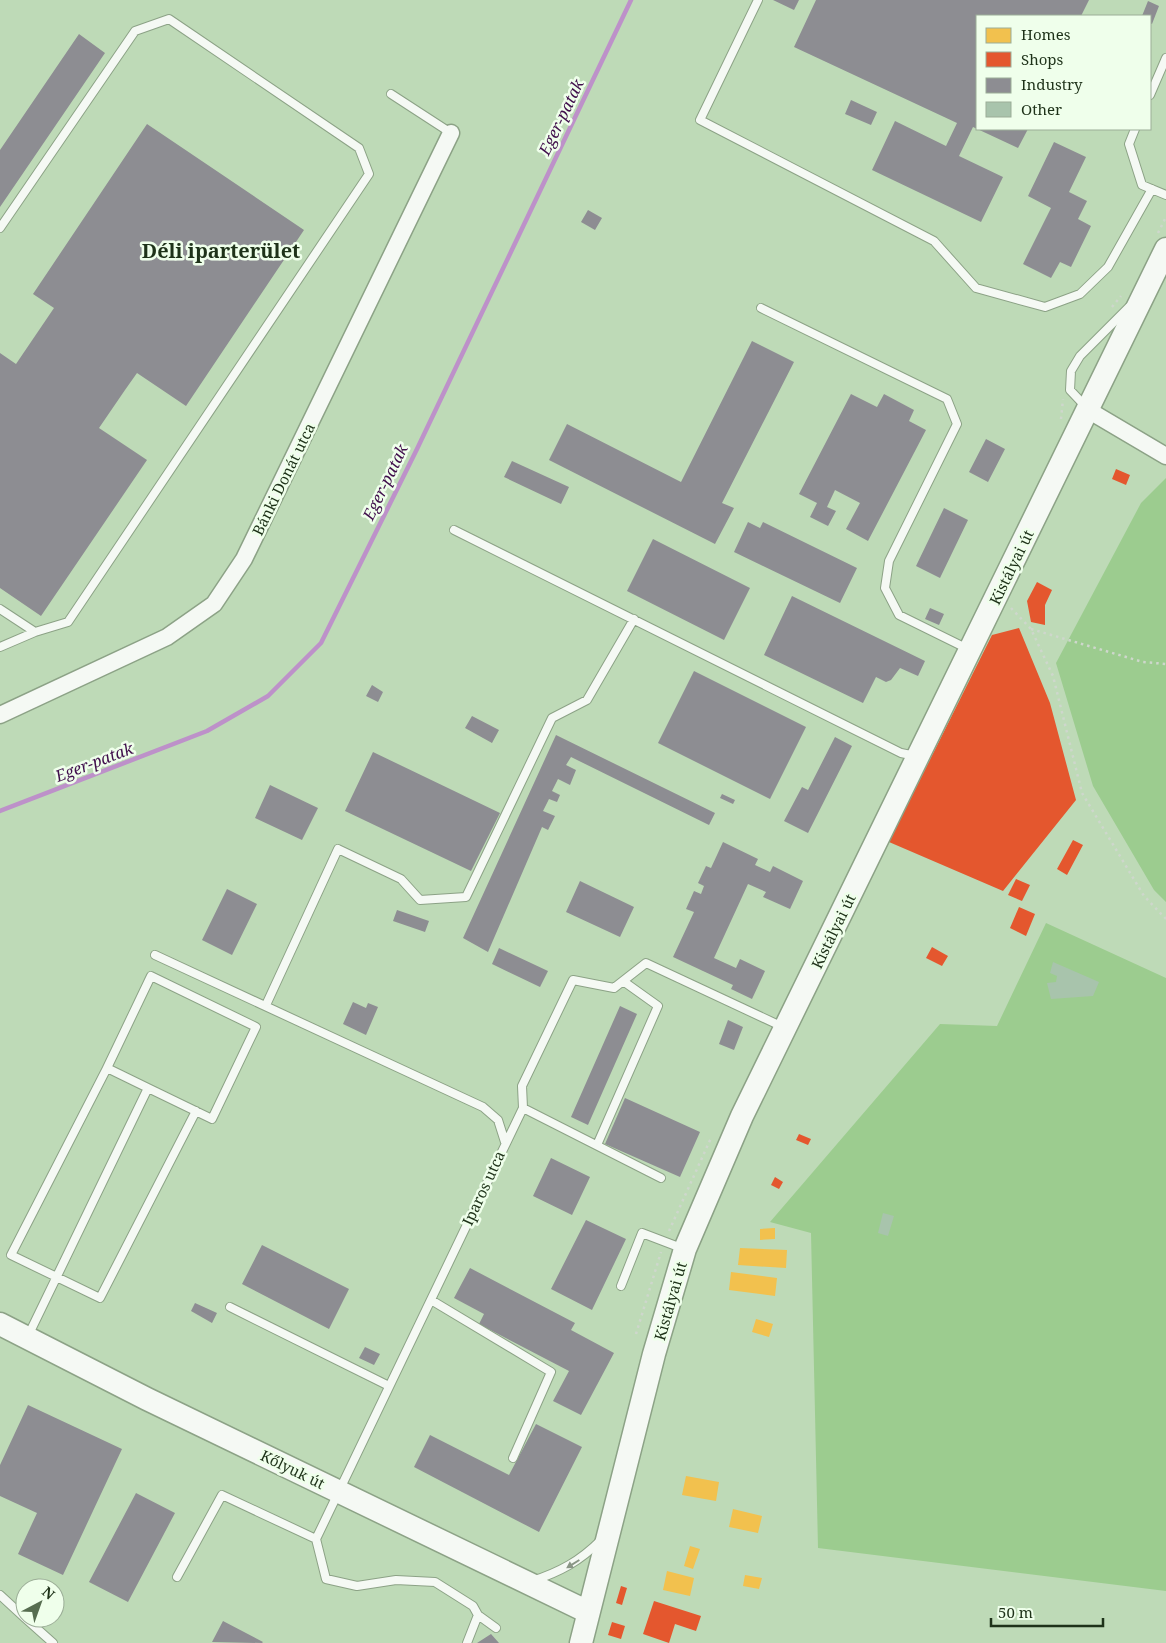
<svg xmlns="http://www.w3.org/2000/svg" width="1166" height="1643" font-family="'Noto Serif',serif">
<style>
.green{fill:#9ccc8f}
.homes{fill:#f2c14e}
.shops{fill:#e4572e}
.industry{fill:#8d8d92}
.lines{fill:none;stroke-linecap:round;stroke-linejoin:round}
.stream{stroke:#bd91c9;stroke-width:4.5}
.building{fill:#a8c4ac}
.service-casing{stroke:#8ca286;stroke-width:10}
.minor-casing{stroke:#8ca286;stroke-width:19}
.secondary-casing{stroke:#8ca286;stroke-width:25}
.path{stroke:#ced7cc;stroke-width:2.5;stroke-dasharray:2.5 4;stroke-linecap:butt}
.service{stroke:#f5f9f4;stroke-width:8}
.minor{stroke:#f5f9f4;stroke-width:16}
.secondary{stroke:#f5f9f4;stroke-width:22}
.oneway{fill:#8a9686}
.labels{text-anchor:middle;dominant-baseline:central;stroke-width:5;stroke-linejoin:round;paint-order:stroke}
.street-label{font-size:15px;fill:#1e3219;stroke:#efffeb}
.water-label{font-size:16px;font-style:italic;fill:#400f4c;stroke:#efffeb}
.district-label{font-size:20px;font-weight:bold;fill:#1e3219;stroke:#efffeb}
</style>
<rect width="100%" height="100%" fill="#bedab7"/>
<path class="green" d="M1166,478V902L1154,890L1093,786L1056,663L1141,503Z
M1046,923L1166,978V1591L818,1548L811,1233L770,1222L940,1024L997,1026Z"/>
<path class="homes" d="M775,1228V1239L760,1240V1229Z
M740,1248L787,1250L786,1268L738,1265Z
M731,1272L777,1278L775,1296L729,1290Z
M756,1319L773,1324L769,1337L752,1332Z
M686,1476L719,1482L716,1501L682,1495Z
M733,1509L762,1516L758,1533L729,1527Z
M690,1546L700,1549L693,1569L684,1566Z
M667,1571L694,1578L690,1596L663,1590Z
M745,1575L762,1578L759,1589L743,1586Z"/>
<path class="shops" d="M1116,469L1130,475L1126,485L1112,479Z
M1037,582L1052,590L1045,605V625L1031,622L1027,601Z
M1019,628L1050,703L1076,800L1003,891L889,842L992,635Z
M1073,840L1083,845L1067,875L1057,869Z
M1016,879L1030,885L1022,901L1008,895Z
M1019,907L1035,914L1026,936L1010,928Z
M932,947L948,956L942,966L926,958Z
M799,1134L811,1139L808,1145L796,1140Z
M775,1177L783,1182L779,1189L771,1185Z
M621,1586L627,1588L622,1605L616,1603Z
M654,1601L701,1616L696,1631L675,1624L669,1643L643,1634Z
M612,1622L625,1626L621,1639L608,1635Z"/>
<path class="industry" d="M773,0H799L794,10Z
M816,0H1089L1081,16H977V129H1028L1018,148L973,127L959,156L1003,177L981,222L872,170L895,121L946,146L957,123L794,47Z
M1148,1L1159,6L1152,24L1150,23V16H1142Z
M79,34L105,53L0,207V150Z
M851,100L877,112L871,125L845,114Z
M147,124L304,230L186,406L137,373L125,390L99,428L147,460L41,616L0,588V353L16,364L54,308L33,294Z
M1054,142L1086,157L1069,192L1087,201L1078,219L1091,226L1071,267L1060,262L1051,278L1023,264L1051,208L1028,196Z
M588,210L602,218L595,230L581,222Z
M752,341L794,362L722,503L734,508L715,544L549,460L567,424L681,482Z
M851,394L877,407L884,394L914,410L909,421L926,430L868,541L846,529L860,503L835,490L827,507L836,511L828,526L810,517L817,503L799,494Z
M986,439L1005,449L988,482L969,472Z
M512,461L569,487L561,504L504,477Z
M944,508L968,520L940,578L916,566Z
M748,522L760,528L763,522L857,568L840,603L734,552Z
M653,539L750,588L724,640L627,591Z
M792,596L925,661L918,676L900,668L891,680L886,682L876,677L863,703L764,655Z
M930,608L944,614L939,625L925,619Z
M694,671L806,727L770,799L658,743Z
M372,685L383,692L378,702L366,696Z
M472,716L499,730L492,743L465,728Z
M556,735L715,813L709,825L571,757L566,765L576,770L570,785L558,779L552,791L560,795L557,802L549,799L543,811L555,816L548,830L542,827L488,952L463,938Z
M835,737L852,746L808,833L784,821L802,787L808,790Z
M373,752L500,813L471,871L345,811Z
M270,785L318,808L302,840L255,818Z
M722,794L735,800L733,804L720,798Z
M723,842L758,859L755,865L770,872L773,866L803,881L790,909L763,897L766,892L748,884L714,958L736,968L740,959L765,971L752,999L731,989L733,985L673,957L694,912L686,909L694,891L701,894L704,886L698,883L706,866L711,868Z
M580,881L634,907L620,937L566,912Z
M227,889L257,904L232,955L202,940Z
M397,910L429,921L425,932L393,921Z
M499,948L548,971L540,987L492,964Z
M353,1002L366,1008L368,1003L378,1007L366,1035L343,1024Z
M620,1006L637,1014L588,1125L571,1117Z
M728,1020L743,1027L734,1050L719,1044Z
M625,1098L700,1132L680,1177L605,1144Z
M551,1158L590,1177L572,1215L533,1196Z
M586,1220L626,1239L592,1310L551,1289Z
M262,1245L349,1289L329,1329L242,1284Z
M470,1268L575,1323L571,1330L614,1353L581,1415L553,1401L569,1371L479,1324L484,1314L454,1298Z
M195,1303L217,1313L212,1323L191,1311Z
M365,1347L380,1354L374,1365L359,1358Z
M28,1405L122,1449L63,1575L18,1554L37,1513L0,1496V1465Z
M536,1424L582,1447L539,1532L414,1467L430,1435L509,1475Z
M136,1493L175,1513L128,1602L89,1582Z
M223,1621L263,1642L262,1643L212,1642Z
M491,1634L499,1643H477Z"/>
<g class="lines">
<path class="stream" d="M0,811L207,731L268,696L321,643L417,449L631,0"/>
</g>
<path class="building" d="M1053,962L1099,982L1093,996L1051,999L1047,983L1056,982L1057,976L1050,973Z
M883,1213L894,1216L888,1236L878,1233Z"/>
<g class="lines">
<g class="service-casing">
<path id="service" d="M758,0L700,120L934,241L976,288L1045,307L1080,294L1108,267L1152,189
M391,94L451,133
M1150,95L1166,58
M1135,129L1129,144L1142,185L1166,195
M0,228L135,31L169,19L359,148L369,174L68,622L35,632L0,609
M761,308L947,399L957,424L889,561L885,588L899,615L968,649
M1086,407L1070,390L1071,371L1080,356L1129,307
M454,530L901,753L916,756
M0,647L35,632
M155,955L483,1107L498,1120L505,1142
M266,1005L338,849L401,879L420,900L466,897L552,718L587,700L634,619
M107,1068L11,1255L100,1298L196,1111
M523,1108L661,1178
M597,1145L658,1006L623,981
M621,1286L642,1233L684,1249
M431,1300L551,1372L513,1458
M230,1307L389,1386
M28,1336L148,1088L212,1119L256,1027L151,976L107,1068L148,1088
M177,1577L222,1495L316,1539
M532,1581C560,1572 580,1561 601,1540
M0,1595L25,1618
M478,1615L496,1628
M25,1618L53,1643
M467,1643L478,1615L473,1606L435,1582L396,1580L357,1586L326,1579L316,1539L523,1108L522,1086L573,980L614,988L646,963L783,1027"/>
</g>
<g class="minor-casing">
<path id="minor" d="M1088,410L1166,456
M0,715L167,637L214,604L244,559L451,133"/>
</g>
<g class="secondary-casing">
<path id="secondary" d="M0,1324L147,1399L588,1612
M581,1643L654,1354L685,1249L742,1116L1166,249"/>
</g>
<path class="path" d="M1158,233L1166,217
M1112,307L1121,296
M1061,419L1063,399
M1011,608L1031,629L1053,676L1082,793L1144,896L1166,919
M1031,629L1143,662L1166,664
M669,1231L711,1138
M636,1334L661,1252"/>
<use href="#service" class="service"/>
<use href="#minor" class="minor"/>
<use href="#secondary" class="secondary"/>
</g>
<defs><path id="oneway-solid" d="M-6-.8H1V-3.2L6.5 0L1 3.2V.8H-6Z" transform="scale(1.25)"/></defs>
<use class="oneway" href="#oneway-solid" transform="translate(573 1564) rotate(148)"/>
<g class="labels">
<g class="street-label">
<text transform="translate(283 479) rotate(-64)">Bánki Donát utca</text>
<text transform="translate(1011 567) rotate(-64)">Kistályai út</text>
<text transform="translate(833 931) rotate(-64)">Kistályai út</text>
<text transform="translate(483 1188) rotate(-65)">Iparos utca</text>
<text transform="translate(670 1301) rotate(-74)">Kistályai út</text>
<text transform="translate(293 1469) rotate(26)">Kőlyuk út</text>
</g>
<g class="water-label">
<text transform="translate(561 117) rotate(-64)">Eger-patak</text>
<text transform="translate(385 482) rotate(-64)">Eger-patak</text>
<text transform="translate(94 762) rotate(-21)">Eger-patak</text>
</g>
<g class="district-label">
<text x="221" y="250">Déli iparterület</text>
</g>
</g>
<rect x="976" y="15" width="175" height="115" fill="#efffeb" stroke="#9bad97"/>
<rect x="986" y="28" width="25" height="15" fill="#f2c14e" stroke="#9bad97"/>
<text x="1021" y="40" font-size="15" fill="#1e3219">Homes</text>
<rect x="986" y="52" width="25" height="15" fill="#e4572e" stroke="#9bad97"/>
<text x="1021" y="65" font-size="15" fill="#1e3219">Shops</text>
<rect x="986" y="78" width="25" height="15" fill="#8d8d92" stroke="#9bad97"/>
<text x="1021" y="90" font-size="15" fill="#1e3219">Industry</text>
<rect x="986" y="102" width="25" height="15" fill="#a8c4ac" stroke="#9bad97"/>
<text x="1021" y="115" font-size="15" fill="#1e3219">Other</text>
<g transform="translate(40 1603) rotate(41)"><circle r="24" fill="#efffeb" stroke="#9bad97"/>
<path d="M0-4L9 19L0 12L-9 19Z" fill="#566d50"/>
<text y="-8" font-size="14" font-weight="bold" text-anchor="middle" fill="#1e3219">N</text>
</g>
<path d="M991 1618v8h112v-8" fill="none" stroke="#1e3219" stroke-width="2.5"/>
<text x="998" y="1618" font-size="15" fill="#1e3219" stroke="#efffeb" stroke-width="4" paint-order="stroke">50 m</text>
</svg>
